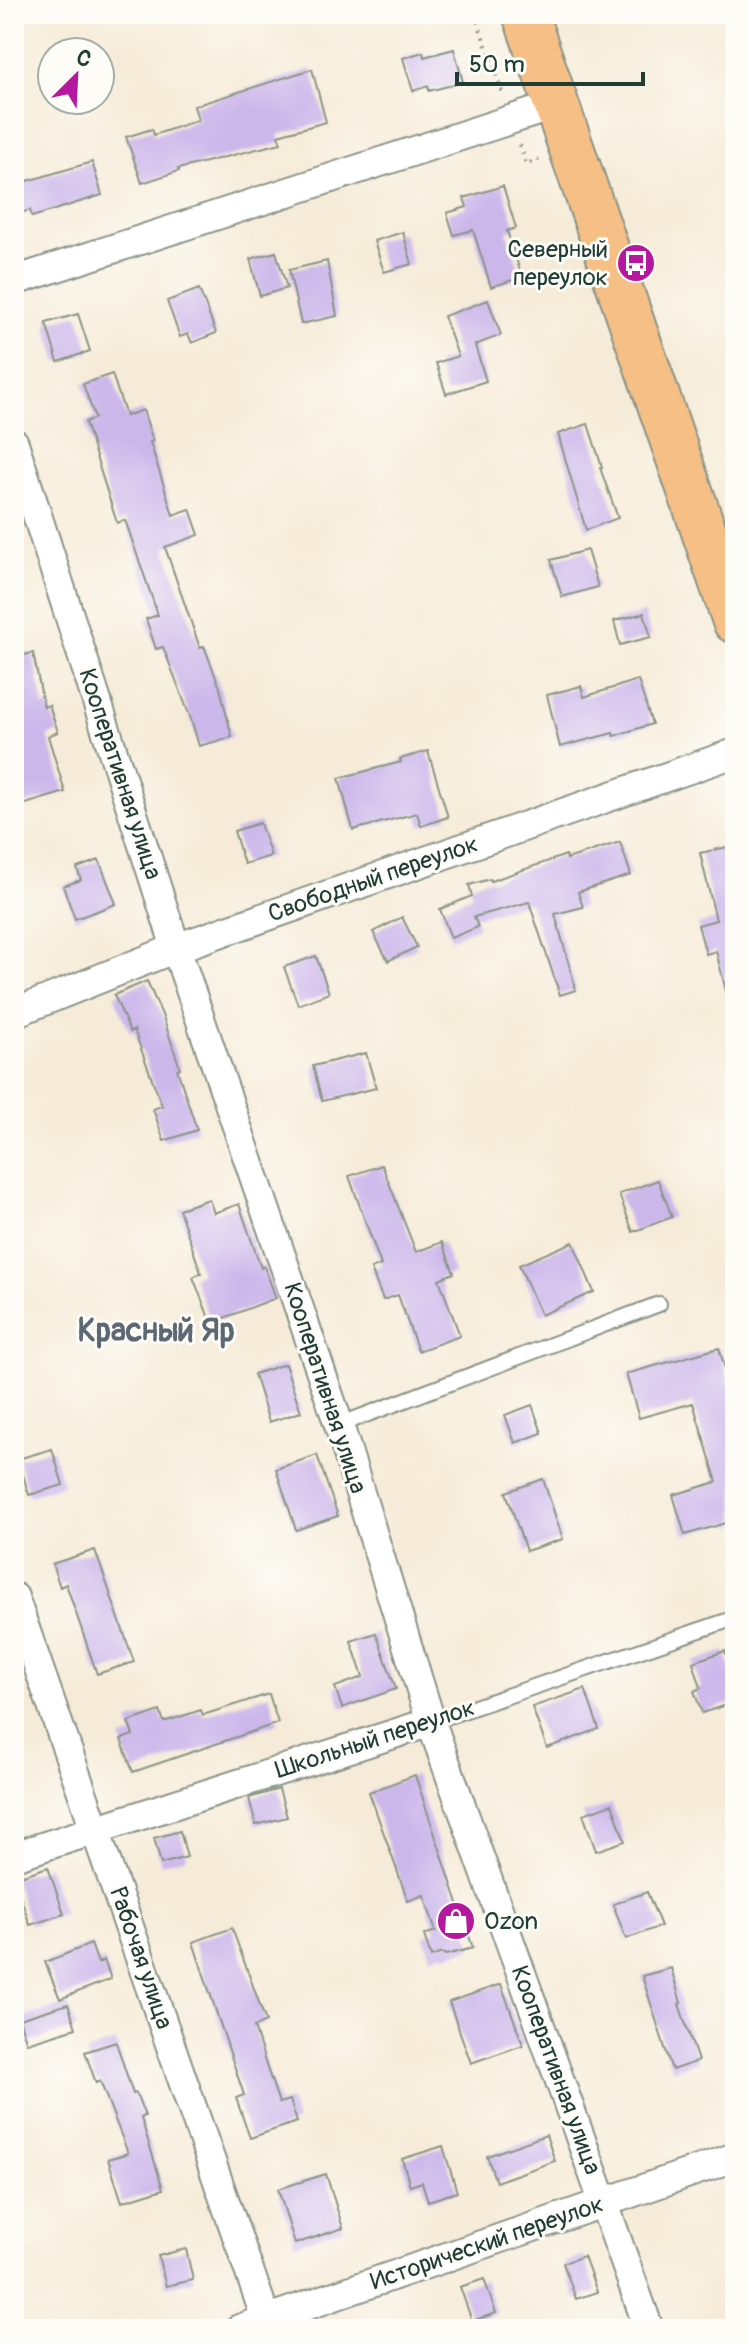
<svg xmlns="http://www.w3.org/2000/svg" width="749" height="2343" font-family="Pangolin,sans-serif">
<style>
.building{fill:#ccb7eb}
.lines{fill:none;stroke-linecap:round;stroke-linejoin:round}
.lane-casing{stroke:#8a9486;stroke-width:18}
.street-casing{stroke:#8a9486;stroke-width:32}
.primary-casing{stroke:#8a9486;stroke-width:48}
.path{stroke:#8a9486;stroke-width:4;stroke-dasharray:2 6;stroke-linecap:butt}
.lane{stroke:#fff;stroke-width:14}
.street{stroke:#fff;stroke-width:28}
.primary{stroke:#f5bf86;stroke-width:44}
.labels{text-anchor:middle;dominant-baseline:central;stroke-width:6;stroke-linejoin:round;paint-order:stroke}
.poi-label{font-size:24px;fill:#1f3d34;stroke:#fdfcf7;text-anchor:end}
.street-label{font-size:24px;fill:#1f3d34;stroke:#fdfcf7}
.district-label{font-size:32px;font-weight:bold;fill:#5c6874;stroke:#fdfcf7}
</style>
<rect width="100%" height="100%" fill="#fdfcf7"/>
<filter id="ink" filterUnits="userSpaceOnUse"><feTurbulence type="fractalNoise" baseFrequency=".0125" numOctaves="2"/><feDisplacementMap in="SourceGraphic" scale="16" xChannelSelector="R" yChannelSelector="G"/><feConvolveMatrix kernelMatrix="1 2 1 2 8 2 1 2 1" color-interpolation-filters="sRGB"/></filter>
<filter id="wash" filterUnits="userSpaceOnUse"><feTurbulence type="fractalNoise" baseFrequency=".006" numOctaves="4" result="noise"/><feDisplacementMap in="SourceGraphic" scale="32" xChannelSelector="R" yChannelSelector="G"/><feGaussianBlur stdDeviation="1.8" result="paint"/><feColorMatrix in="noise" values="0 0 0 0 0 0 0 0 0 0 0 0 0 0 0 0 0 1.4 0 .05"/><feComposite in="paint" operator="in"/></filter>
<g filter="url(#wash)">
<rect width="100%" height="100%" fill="#f6ebd8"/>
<g id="blocks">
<path class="building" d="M454,49L463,82L429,91L428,86L413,91L403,58L423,52L424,57Z
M312,69L326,122L278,135L281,143L178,169L179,171L142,183L126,137L152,129L154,135L198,120L194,106Z
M92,162L102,195L32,217L30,210L14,215V185Z
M503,186L516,228L507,231L522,277L491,287L473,230L454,235L447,213L467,207L464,198Z
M403,232L412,264L384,272L374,241Z
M276,252L287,288L260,296L250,259Z
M327,261L337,316L301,324L289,270Z
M199,289L216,333L192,343L188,334L180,337L167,301Z
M488,300L501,335L475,345L486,381L446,394L436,363L458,356L444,316Z
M78,314L90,351L58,362L46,323Z
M112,374L126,416L143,410L153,441L150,442L173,515L190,509L199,535L165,547L200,648L204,646L220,688L232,737L199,746L191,719L163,647L156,649L146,619L158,615L125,520L117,523L85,422L95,418L83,384Z
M588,424L602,467L600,468L618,518L586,530L558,434Z
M587,550L598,587L562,597L551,560Z
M644,613L651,637L620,645L614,621Z
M33,653L44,707L49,705L58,732L48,736L65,792L19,806L14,791V657Z
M638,680L652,724L614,736L613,733L560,747L547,695L581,686L584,697Z
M428,751L448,817L421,826L417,813L353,830L339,778L401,762L400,759Z
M260,823L271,856L244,864L234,831Z
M620,842L631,875L578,892L583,907L555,914L576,990L560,995L529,902L474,917L478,927L451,938L440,909L472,896L469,885L490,879L491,881L566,855L567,859Z
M728,847L735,876V998L728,999L716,951L706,954L698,925L716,920L700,853Z
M99,860L116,904L75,919L63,886L81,880L77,868Z
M402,917L417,947L388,961L373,932Z
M316,956L329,993L298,1005L284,967Z
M147,981L163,1017L180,1068L177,1069L197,1130L164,1141L153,1109L162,1106L134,1030L130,1032L114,995Z
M366,1053L376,1088L322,1101L313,1066Z
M382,1165L416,1252L442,1242L454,1273L439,1279L460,1336L418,1351L398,1295L383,1300L371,1269L381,1265L349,1176Z
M658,1180L672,1217L633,1232L619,1194Z
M209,1199L214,1213L239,1204L261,1268L264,1266L276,1298L211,1323L193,1277L201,1273L179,1209Z
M573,1242L594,1292L541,1315L519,1265Z
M719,1348L735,1402V1525L730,1526L729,1522L685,1535L673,1495L717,1482L693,1403L639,1418L626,1374Z
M285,1364L301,1412L269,1422L254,1374Z
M532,1405L542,1433L515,1443L505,1415Z
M52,1449L63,1485L29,1495L18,1459Z
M317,1455L338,1516L296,1530L276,1469Z
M543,1479L563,1539L526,1551L506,1492Z
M95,1550L134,1662L97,1674L66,1584L60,1587L52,1564Z
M376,1633L396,1689L342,1708L335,1687L363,1677L351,1641Z
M725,1651L735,1680V1702L702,1713L694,1691L701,1688L693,1662Z
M585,1689L599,1729L547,1748L532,1707Z
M269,1694L278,1723L133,1772L121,1739L133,1735L128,1722L160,1711L164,1722L201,1710L203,1715Z
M415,1775L473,1948L446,1955L442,1953L431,1957L424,1935L436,1931L424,1895L408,1901L369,1792Z
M279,1789L287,1817L256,1825L249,1798Z
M612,1804L625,1841L596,1851L583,1814Z
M180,1831L187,1857L161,1864L154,1838Z
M48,1867L64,1914L30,1925L14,1878Z
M647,1892L661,1926L626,1939L613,1904Z
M232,1928L266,2022L254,2027L267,2068L279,2103L290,2100L297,2122L250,2138L236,2098L244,2095L193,1942Z
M91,1944L98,1963L104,1960L111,1979L60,1999L45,1962Z
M671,1968L681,2003L679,2004L698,2061L672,2070L642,1976Z
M501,1984L523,2045L471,2063L449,2002Z
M68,2004L76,2028L27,2043L19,2019Z
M116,2042L133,2094L136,2093L145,2116L141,2118L163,2189L122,2202L108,2159L128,2153L100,2081L96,2083L85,2052Z
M546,2135L555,2161L496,2182L487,2156Z
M443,2146L457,2192L428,2201L422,2182L410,2186L402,2159Z
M326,2174L343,2228L295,2244L278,2189Z
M186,2249L193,2280L166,2286L158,2256Z
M584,2256L597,2292L576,2299L563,2263Z
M484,2279L496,2313L472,2321L460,2287Z"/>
</g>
</g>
<g filter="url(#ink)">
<use href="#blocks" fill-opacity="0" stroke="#8a9486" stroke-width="2"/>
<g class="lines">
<g class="lane-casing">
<path id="lane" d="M339,1425L659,1304
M431,1722L735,1618"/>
</g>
<g class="street-casing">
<path id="street" d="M14,281L556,105
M14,443L176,948L339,1425L431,1722L649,2329
M14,1013L176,948L735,753
M14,1597L266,2319
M14,1856L431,1722
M239,2329L735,2157"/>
</g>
<g class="primary-casing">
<path id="primary" d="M525,14L735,621"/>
</g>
<path class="path" d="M475,14L503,95
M520,145L526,164L540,159"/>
<use href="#lane" class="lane"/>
<use href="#street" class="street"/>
<use href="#primary" class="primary"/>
</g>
</g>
<defs>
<g id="bus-disc" transform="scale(2)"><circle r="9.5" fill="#b5179e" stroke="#fdfcf7"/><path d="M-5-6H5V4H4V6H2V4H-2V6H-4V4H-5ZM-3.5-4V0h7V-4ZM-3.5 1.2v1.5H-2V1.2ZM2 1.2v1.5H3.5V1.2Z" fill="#fff"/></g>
<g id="shop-disc" transform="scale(2)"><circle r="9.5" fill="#b5179e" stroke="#fdfcf7"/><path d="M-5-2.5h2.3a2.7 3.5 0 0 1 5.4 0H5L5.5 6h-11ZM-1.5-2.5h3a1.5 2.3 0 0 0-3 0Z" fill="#fff"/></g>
</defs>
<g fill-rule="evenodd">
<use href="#bus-disc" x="636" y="263"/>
<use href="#shop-disc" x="456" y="1921"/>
</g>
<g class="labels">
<g class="poi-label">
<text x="608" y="249">Северный<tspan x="608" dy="28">переулок</tspan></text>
<text x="484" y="1921" text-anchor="start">Ozon</text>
</g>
<g class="street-label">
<text transform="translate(120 774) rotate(72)">Кооперативная улица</text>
<text transform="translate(373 879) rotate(-19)">Свободный переулок</text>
<text transform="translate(325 1388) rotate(72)">Кооперативная улица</text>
<text transform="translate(375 1739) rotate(-18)">Школьный переулок</text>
<text transform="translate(141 1958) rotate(71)">Рабочая улица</text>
<text transform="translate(556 2070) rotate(70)">Кооперативная улица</text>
<text transform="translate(487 2243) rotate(-19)">Исторический переулок</text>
</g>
<g class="district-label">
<text x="156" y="1331">Красный Яр</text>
</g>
</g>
<rect width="749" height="2343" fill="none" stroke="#fdfcf7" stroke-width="48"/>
<g transform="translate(76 76) rotate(24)"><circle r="38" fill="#fdfcf7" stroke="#a4b0a9" stroke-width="2"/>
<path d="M0-6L14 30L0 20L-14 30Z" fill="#b5179e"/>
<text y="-12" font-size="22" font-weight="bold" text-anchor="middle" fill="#1f3d34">С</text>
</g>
<path d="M457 72v12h186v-12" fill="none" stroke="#1f3d34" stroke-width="4"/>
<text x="469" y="72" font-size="24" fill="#1f3d34" stroke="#fdfcf7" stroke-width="6" paint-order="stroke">50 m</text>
</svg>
